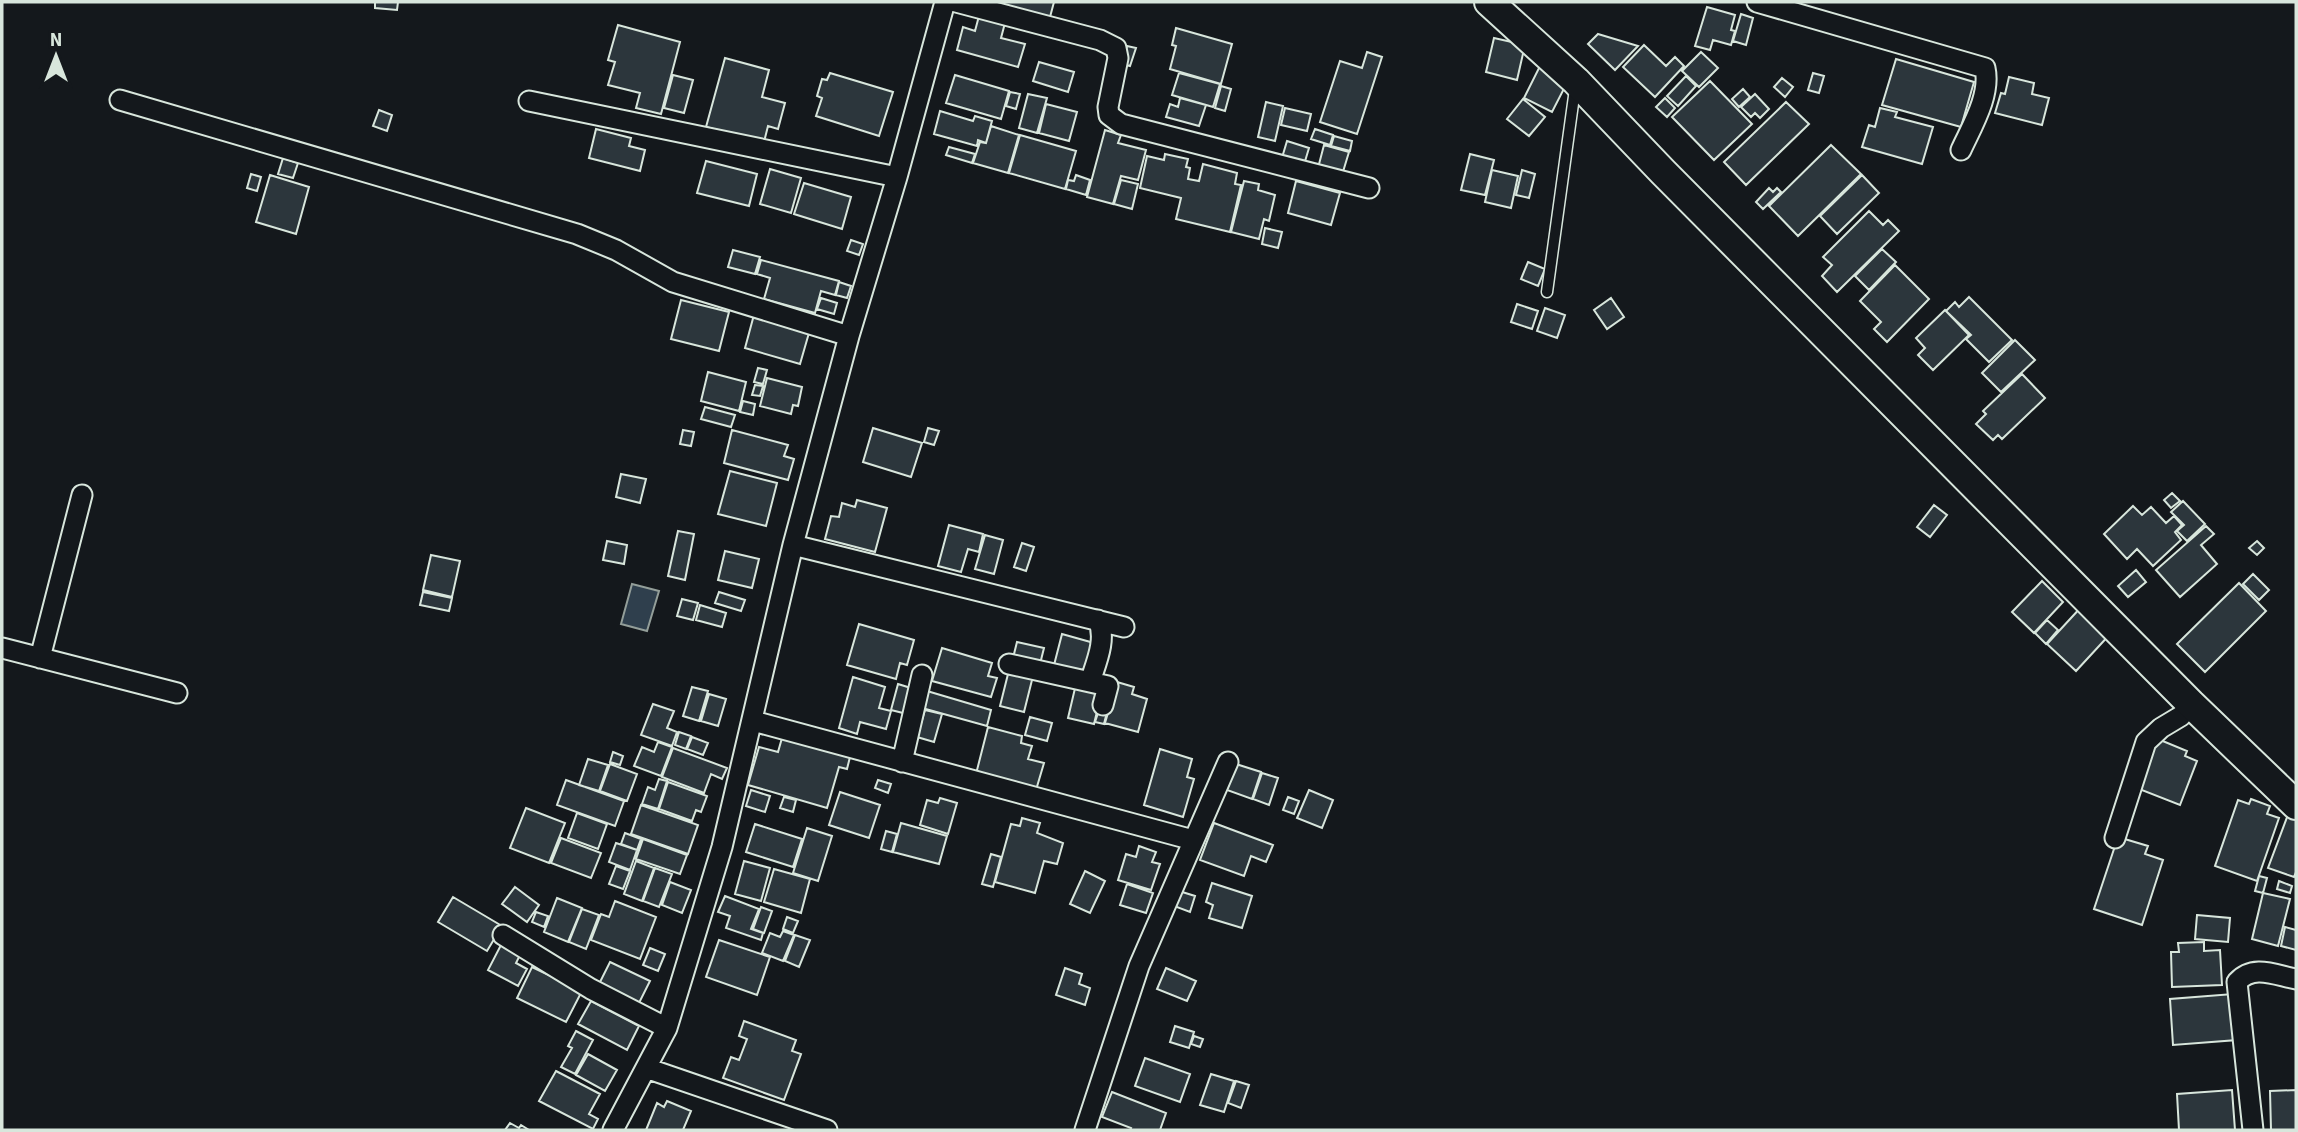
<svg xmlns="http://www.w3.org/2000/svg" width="2298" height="1132" font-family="'Source Sans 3',sans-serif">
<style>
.water{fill:#2f3f4d;stroke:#939e99;stroke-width:2}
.building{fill:#2c363c;stroke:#d8e6dc;stroke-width:2}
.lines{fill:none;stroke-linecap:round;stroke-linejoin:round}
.lane-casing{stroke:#d8e6dc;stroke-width:13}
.street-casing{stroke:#d8e6dc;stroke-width:23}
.secondary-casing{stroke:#d8e6dc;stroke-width:32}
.lane{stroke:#14181c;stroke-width:10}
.street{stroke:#14181c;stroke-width:19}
.secondary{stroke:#14181c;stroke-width:28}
</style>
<rect width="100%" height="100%" fill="#14181c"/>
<path class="water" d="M632,584L659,591L647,631L621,624Z"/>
<path class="building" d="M375,2H398L397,10L375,8Z
M986,2H1054L1050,17Z
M1707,7L1735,15L1731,30L1735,31L1731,45L1713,40L1710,50L1695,46Z
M1741,14L1753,18L1746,45L1733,41Z
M979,16L1005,23L1001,38L1025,44L1018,67L957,50L963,27L975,31Z
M618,25L680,42L661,114L636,108L640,93L608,85L615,62L608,60Z
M1176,28L1232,44L1221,84L1170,69L1176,46L1172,45Z
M1598,34L1638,46L1615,70L1588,44Z
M1494,38L1525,45L1517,80L1486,72Z
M1644,45L1666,66L1675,57L1684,66L1655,97L1623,67Z
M1127,46L1136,48L1130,66L1122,64Z
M1367,52L1382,57L1357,134L1320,122L1340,61L1362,68Z
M1701,52L1718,68L1699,87L1682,71Z
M725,58L769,70L762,97L785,103L778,129L768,126L764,142L706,127Z
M1896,59L1974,82L1961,127L1882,105Z
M1039,62L1074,72L1068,92L1033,81Z
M1542,62L1570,77L1552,112L1524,98Z
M830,73L893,92L879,136L816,116L822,98L817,96L822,79L827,80Z
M1179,73L1220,84L1213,107L1172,95Z
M1813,73L1824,76L1819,93L1808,90Z
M673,75L693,80L684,113L664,108Z
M955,75L1009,91L1001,119L946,103Z
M1686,76L1696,86L1678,106L1667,96Z
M2009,77L2034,83L2032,94L2049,98L2042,125L1995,113L2001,93L2005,94Z
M1782,78L1793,87L1785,97L1774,87Z
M1710,81L1752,124L1714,160L1672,117Z
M1221,86L1231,89L1225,111L1215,108Z
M1743,89L1750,97L1739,107L1732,99Z
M1010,92L1020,94L1016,109L1006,106Z
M1028,94L1047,98L1037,133L1019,128Z
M1755,94L1769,109L1760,118L1755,113L1751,117L1741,107Z
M1180,98L1206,105L1199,126L1166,117L1170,104L1178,107Z
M1665,98L1675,108L1667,117L1656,107Z
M1523,99L1545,117L1529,136L1507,119Z
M1266,102L1283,106L1275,141L1258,137Z
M1786,102L1809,124L1746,185L1724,162Z
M1046,104L1077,112L1069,141L1039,133Z
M1285,108L1311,114L1307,131L1281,125Z
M1880,108L1897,112L1895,117L1933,127L1922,164L1862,147L1869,125L1875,127Z
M379,110L392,115L387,131L373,126Z
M940,111L973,121L975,116L992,121L986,143L978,140L977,146L934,134Z
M991,126L1019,135L1008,173L973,163L980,142L986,143Z
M596,129L631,138L629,146L645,150L640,171L589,158Z
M1315,129L1333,135L1330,145L1311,139Z
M1105,130L1121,135L1118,143L1146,150L1138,180L1121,176L1113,204L1087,197Z
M1020,135L1076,151L1065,189L1009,173Z
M1334,136L1352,141L1350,151L1331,146Z
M1287,141L1309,148L1303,168L1281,161Z
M1324,145L1349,152L1342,175L1318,168Z
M1831,145L1861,174L1798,236L1769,206Z
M949,147L975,154L972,163L946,155Z
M1165,154L1188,159L1186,167L1190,168L1188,179L1199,181L1203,164L1237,173L1235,184L1241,185L1230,232L1176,219L1181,198L1140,188L1147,156L1164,160Z
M1470,154L1494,160L1485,195L1461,190Z
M283,158L298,163L293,178L278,174Z
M706,161L757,174L749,206L697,193Z
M770,169L801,178L791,213L760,204Z
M1492,170L1518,176L1511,208L1485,202Z
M1522,170L1535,174L1529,198L1516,195Z
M251,174L261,177L257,191L247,188Z
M270,175L309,187L296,234L256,222Z
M1076,175L1090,180L1086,195L1066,189L1068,180L1074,181Z
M1862,175L1879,193L1837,234L1820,216Z
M1121,180L1138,184L1132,209L1114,204Z
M1244,181L1259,184L1258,190L1275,195L1269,221L1264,219L1259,239L1231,232Z
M1296,181L1340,193L1331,225L1288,213Z
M804,183L851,197L842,229L794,214Z
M1769,188L1773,192L1777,188L1781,192L1763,209L1756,202Z
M1869,211L1883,225L1888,220L1899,231L1837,292L1822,276L1832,265L1823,257Z
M1265,228L1282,232L1278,248L1262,244Z
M851,240L863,244L859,255L847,251Z
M1882,249L1896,262L1869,290L1855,276Z
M733,250L760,257L755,274L728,267Z
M761,260L839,281L835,295L821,291L815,313L764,299L770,278L757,274Z
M1528,262L1545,269L1538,286L1521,279Z
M1895,265L1929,299L1887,342L1874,329L1881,322L1860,301Z
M839,282L851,286L847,298L836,295Z
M1969,297L2012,340L1989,362L1966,339L1971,335L1946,311L1955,302L1959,307Z
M821,298L837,303L834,314L817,309Z
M1611,298L1624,317L1607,329L1594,310Z
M681,300L729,312L719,351L671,339Z
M1517,304L1538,311L1532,329L1511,322Z
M1545,308L1565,315L1557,338L1537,331Z
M1945,310L1969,335L1933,370L1918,355L1925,348L1916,338Z
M755,311L811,326L800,364L745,348Z
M2015,340L2035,360L2001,392L1982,373Z
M758,368L767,370L763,384L754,382Z
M708,372L746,382L739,411L701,401Z
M2022,374L2045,398L2002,439L1998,435L1993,440L1976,424L1986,414L1983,411Z
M767,378L802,387L798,406L793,405L791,414L760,406Z
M755,385L763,386L760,396L752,395Z
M743,401L755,404L753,415L740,412Z
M705,407L735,415L731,427L701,419Z
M873,428L922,443L911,477L863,462Z
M928,428L939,431L934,445L924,442Z
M683,430L694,432L691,446L680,444Z
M732,430L788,445L784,456L794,459L788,480L724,463Z
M730,471L777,483L766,526L718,514Z
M621,474L646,479L640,503L616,497Z
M2172,493L2180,501L2171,508L2164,500Z
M857,500L887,508L875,552L825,539L831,516L839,517L842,503L855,507Z
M2183,501L2205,524L2187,541L2177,531L2184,525L2171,512Z
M1934,505L1947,515L1930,537L1917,527Z
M2133,506L2142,515L2151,507L2166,523L2174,516L2182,525L2175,532L2181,540L2153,566L2137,549L2127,559L2104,534Z
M949,525L983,534L979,552L968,549L961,572L938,566Z
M2206,526L2214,534L2201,545L2217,564L2180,597L2156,570Z
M678,531L694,534L685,580L668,576Z
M985,535L1003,540L994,574L975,569Z
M607,541L627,545L624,564L603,560Z
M2257,541L2264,548L2257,555L2249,548Z
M1022,543L1034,547L1026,571L1014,567Z
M725,551L759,559L752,588L718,580Z
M431,555L460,561L452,597L423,590Z
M2136,570L2146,582L2128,597L2118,586Z
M2253,574L2269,590L2259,600L2243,584Z
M2042,581L2063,602L2034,633L2012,612Z
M2239,583L2266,611L2205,672L2177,644Z
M423,592L452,598L449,611L420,605Z
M719,592L745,600L741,611L715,603Z
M682,599L698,603L693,620L677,616Z
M700,605L726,613L722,627L696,620Z
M2083,605L2112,632L2076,671L2047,644Z
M2047,620L2058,630L2046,644L2035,633Z
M859,624L914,640L907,665L900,663L896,679L847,665Z
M1062,634L1094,643L1085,677L1053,669Z
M1017,642L1044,648L1039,668L1012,662Z
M942,648L992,663L988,676L997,678L991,697L932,681Z
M1010,666L1034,672L1024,712L1000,706Z
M853,677L885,687L879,708L891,711L886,729L860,722L857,734L839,728Z
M1117,682L1134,687L1132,694L1147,699L1138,732L1105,723Z
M898,684L914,689L907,714L891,710Z
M1076,684L1102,691L1094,724L1068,718Z
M692,687L708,691L699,721L683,716Z
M927,691L991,710L987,726L922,708Z
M709,694L726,699L718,726L701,721Z
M653,704L674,711L667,728L677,732L672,746L641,735Z
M925,710L942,714L934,742L917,737Z
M1099,710L1107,712L1104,724L1095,722Z
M1030,717L1052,723L1047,741L1025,735Z
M988,727L1022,736L1021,743L1032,746L1028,759L1044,763L1036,790L976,774Z
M679,732L691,736L686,749L675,745Z
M692,737L708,743L703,755L687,749Z
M2153,737L2187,751L2185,756L2197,761L2180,805L2134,787Z
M782,738L850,757L847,769L839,767L827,808L748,785L759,747L778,752Z
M658,742L672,747L661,776L634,766L642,747L654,752Z
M673,748L727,768L722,779L711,774L704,793L662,777Z
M1160,749L1192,759L1187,777L1194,779L1183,817L1144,805Z
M613,752L623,756L620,765L610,762Z
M588,759L608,765L599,791L579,785Z
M610,764L637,774L627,801L600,791Z
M1236,764L1261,772L1252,799L1227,790Z
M1262,773L1278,778L1269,805L1253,799Z
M659,779L667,781L658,809L642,804L648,787L655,790Z
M566,780L624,801L615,826L557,805Z
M878,780L891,784L888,793L875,788Z
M668,782L707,796L701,812L696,810L692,821L659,809Z
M751,790L770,796L765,812L746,806Z
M1309,790L1333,800L1322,828L1297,818Z
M840,792L880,805L869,838L829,825Z
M784,797L796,800L793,812L780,808Z
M1288,797L1299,801L1294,814L1283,810Z
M940,798L957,803L948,834L920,825L927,800L938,803Z
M2251,799L2270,806L2267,814L2279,818L2257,881L2215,866L2238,800L2249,804Z
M641,805L698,825L688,854L631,834Z
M526,808L565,823L549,863L510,848Z
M2289,812L2296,815V872L2294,877L2268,868Z
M577,813L607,824L598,849L568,838Z
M1022,818L1040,823L1037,833L1063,843L1057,864L1044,861L1035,893L995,882L1011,824L1020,826Z
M901,823L947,836L939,864L893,852Z
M1214,823L1273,845L1266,862L1251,856L1244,876L1200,860Z
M755,824L802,839L793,867L746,852Z
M807,828L832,836L818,881L793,873Z
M886,831L897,834L892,852L881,849Z
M625,833L641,839L637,850L621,844Z
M2118,837L2148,846L2145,854L2163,860L2142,925L2094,909Z
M561,838L601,853L591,878L551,863Z
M643,839L687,855L680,874L636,859Z
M616,843L637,850L630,870L609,862Z
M1139,846L1156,852L1152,862L1160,864L1151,890L1118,880L1126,854L1136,857Z
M991,854L1001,857L993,887L982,884Z
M636,861L654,868L642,901L624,894Z
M744,861L770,868L761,901L735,894Z
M616,866L630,871L623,889L609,884Z
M655,868L672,874L659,907L643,901Z
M774,869L810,879L801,913L764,902Z
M1085,871L1105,881L1090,913L1070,904Z
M2259,876L2267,878L2263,893L2255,891Z
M2279,881L2292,886L2290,893L2277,889Z
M670,882L691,890L682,913L662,905Z
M1212,883L1252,896L1242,928L1209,918L1213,905L1206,902Z
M1127,884L1153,893L1146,913L1120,905Z
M515,887L539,905L527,922L502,904Z
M1179,891L1195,896L1190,912L1174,906Z
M2263,893L2290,899L2278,946L2252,939Z
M725,896L759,909L751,929L763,933L761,940L726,928L730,916L718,912Z
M453,897L502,926L487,951L438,922Z
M557,898L582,908L568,942L544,932Z
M615,901L656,917L640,959L591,940L601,914L609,917Z
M761,907L772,911L764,933L753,929Z
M582,909L599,915L586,949L569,942Z
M536,912L548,916L544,927L532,922Z
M2197,915L2230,918L2228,942L2195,939Z
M787,917L798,921L793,933L783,929Z
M2285,927L2296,930V950L2281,946Z
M783,931L794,935L783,961L762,953L770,933L780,937Z
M795,935L810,940L799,967L785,961Z
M719,940L770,957L757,995L706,977Z
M2204,942V951L2220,950L2222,985L2172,987L2171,952H2179L2178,943Z
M502,943L521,953L516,963L527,969L518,986L488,970Z
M650,948L665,954L658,971L643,965Z
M610,962L650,981L636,1009L596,990Z
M532,967L582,991L566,1022L517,998Z
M1065,968L1082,974L1079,984L1090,988L1085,1005L1056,995Z
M1166,968L1196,981L1187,1001L1157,989Z
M2233,994L2237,1040L2173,1045L2170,999Z
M591,1001L639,1026L627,1050L578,1024Z
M744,1021L796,1040L792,1051L801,1054L784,1100L723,1078L731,1057L739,1060L747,1039L739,1036Z
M1175,1026L1194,1032L1189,1048L1170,1042Z
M576,1031L593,1040L575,1074L561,1067L572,1048L568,1046Z
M1194,1036L1203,1039L1200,1047L1191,1044Z
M588,1054L617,1070L605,1091L576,1075Z
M1145,1058L1190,1074L1180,1102L1135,1086Z
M556,1071L600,1094L589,1114L598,1119L593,1129L539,1101Z
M1211,1074L1234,1081L1224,1112L1200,1105Z
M1236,1081L1249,1085L1241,1108L1228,1103Z
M2232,1090L2235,1130H2179L2177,1094Z
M2296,1090V1130H2271L2270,1091Z
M1112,1092L1166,1113L1160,1130H1130L1131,1128L1102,1117Z
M667,1101L691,1111L683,1130H646L657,1103L664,1107Z
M510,1123L519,1128L521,1125L529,1130H505Z"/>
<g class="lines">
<g class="lane-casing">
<path id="lane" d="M1547,292L1575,89"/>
</g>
<g class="street-casing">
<path id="street" d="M956,2L1100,40L1116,48L1118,58L1108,107L1109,115L1121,124L1369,188
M1757,2L1985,68C1991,95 1972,126 1961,150
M120,100L577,234L616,250L673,282L849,336
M529,101L897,177
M793,545L1124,627
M1098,620C1107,639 1096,663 1090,682L1108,686L1103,705
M2,648L177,693
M40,658L82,495
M1009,664L1090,682
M753,721L1193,840
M902,762L922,675
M2115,838L2146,742L2161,728L2181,716L2191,704
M503,935L591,989L667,1028
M646,1068L827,1130
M613,1130L667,1028L722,847L793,545L849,336L897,177L945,2
M1085,1130L1139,966L1228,762
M2253,1130L2237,982C2253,964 2275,975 2296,979"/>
</g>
<g class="secondary-casing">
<path id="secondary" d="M1489,2L1576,81L1663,172L2191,704L2296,805"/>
</g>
<use href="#lane" class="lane"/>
<use href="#street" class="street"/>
<use href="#secondary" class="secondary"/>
</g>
<rect width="2298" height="1132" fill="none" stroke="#d8e6dc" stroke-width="7"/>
<g transform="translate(56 56)" stroke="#14181c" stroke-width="5" paint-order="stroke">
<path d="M0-5L12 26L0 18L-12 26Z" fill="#d8e6dc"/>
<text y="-10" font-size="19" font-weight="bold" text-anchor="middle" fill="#d8e6dc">N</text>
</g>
</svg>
